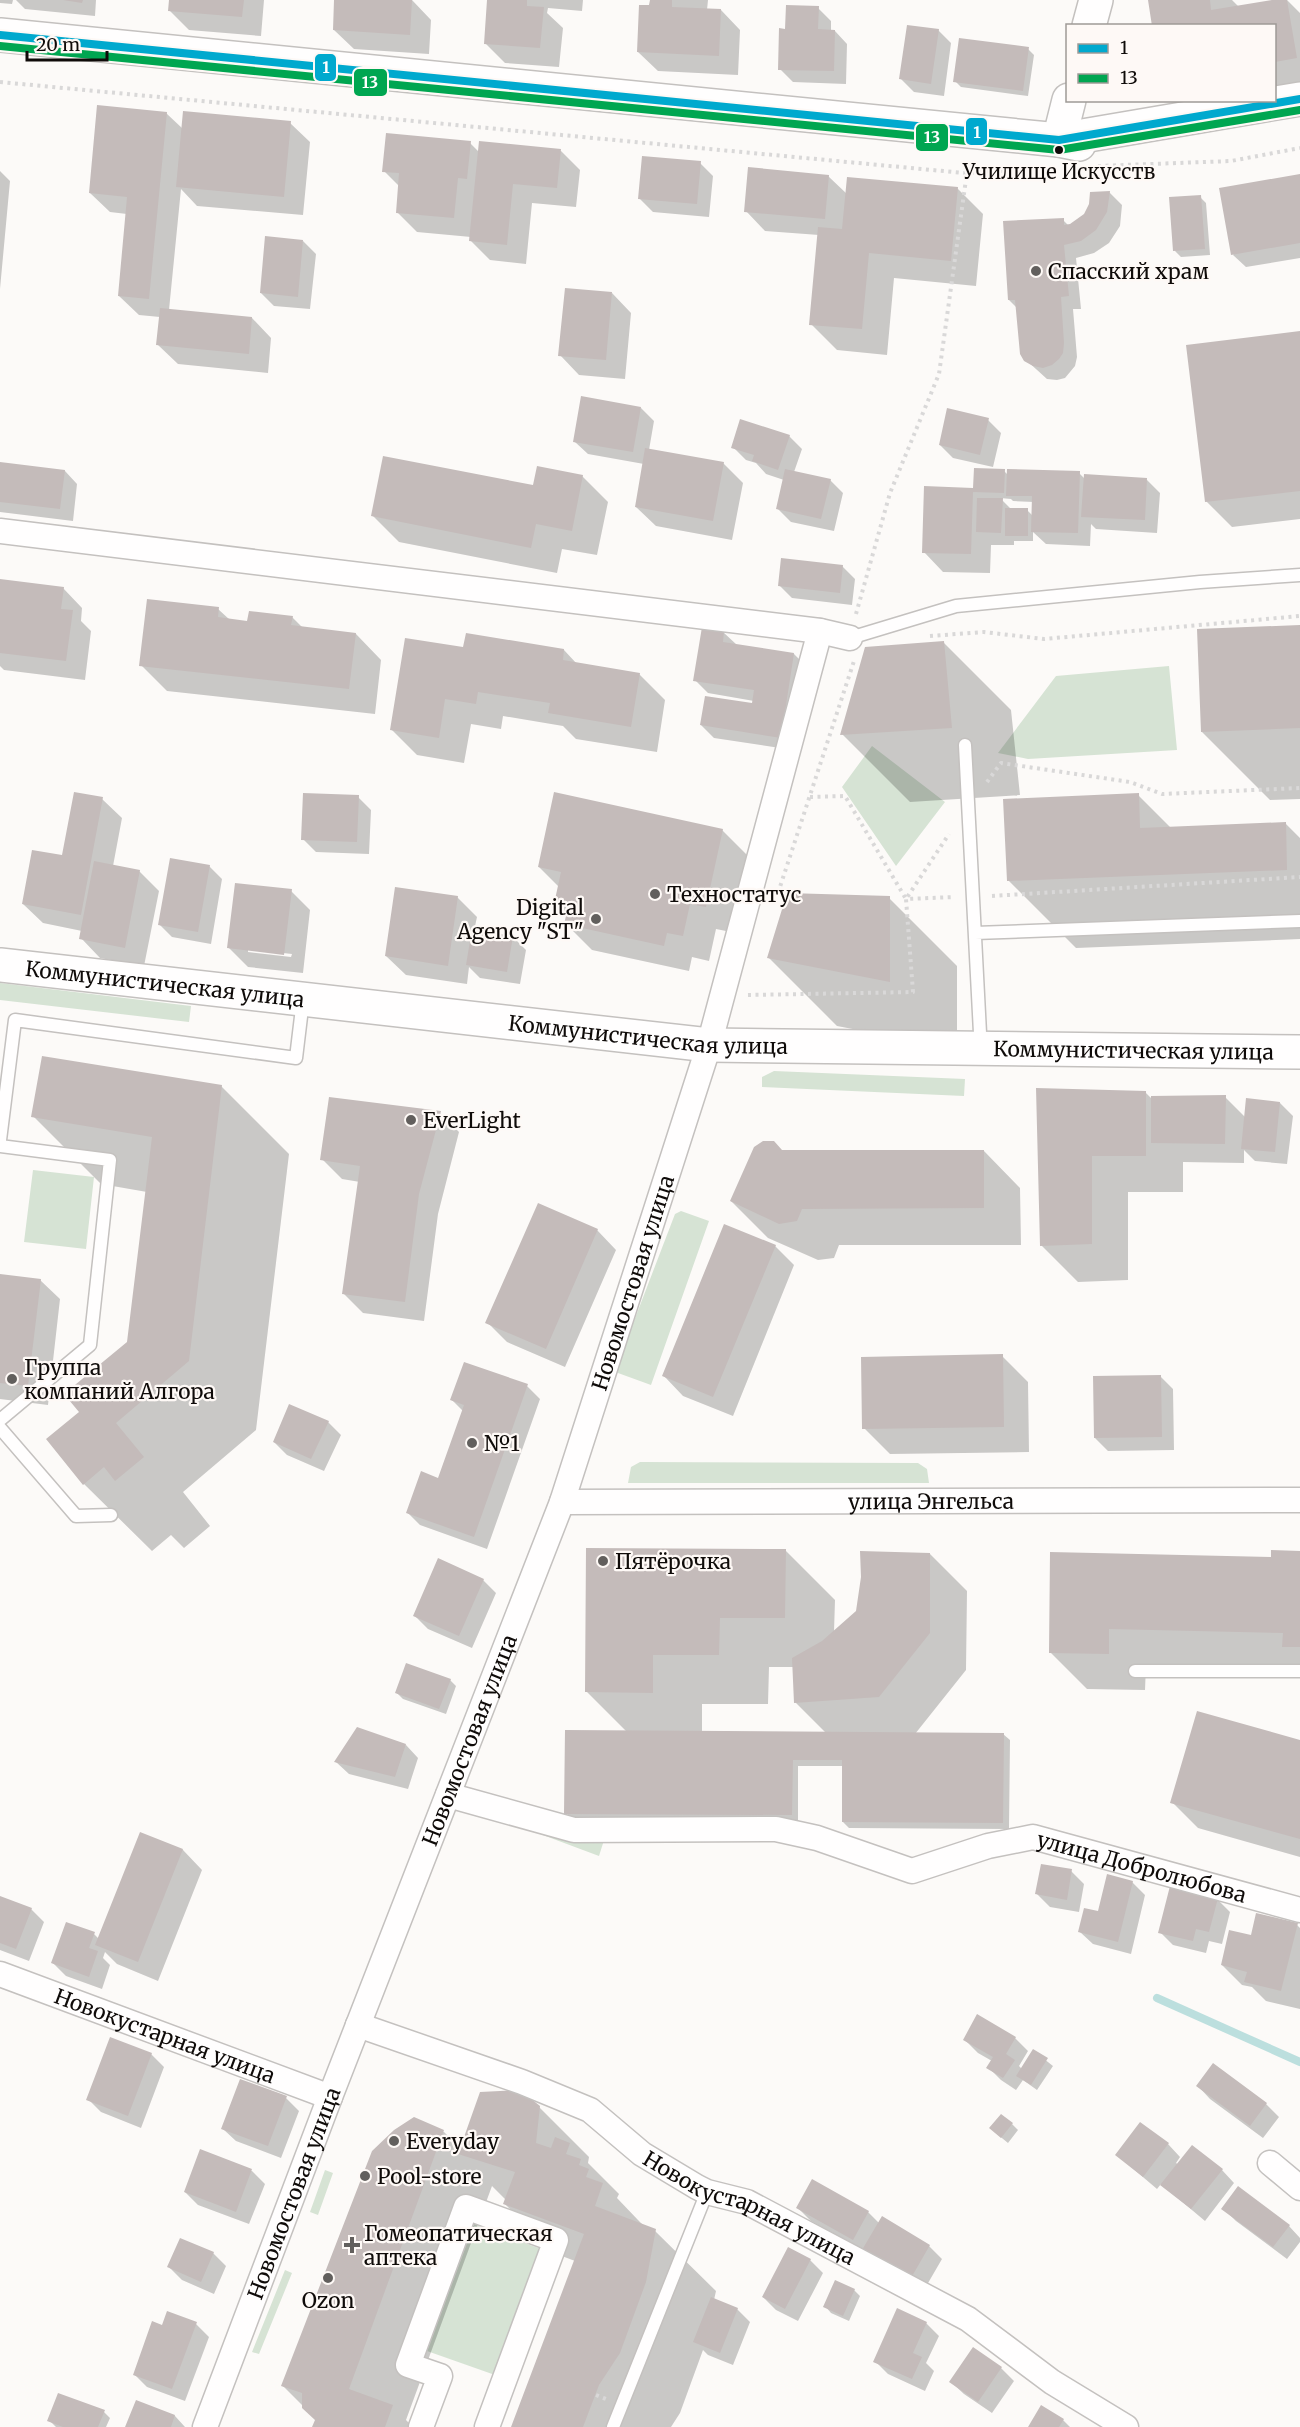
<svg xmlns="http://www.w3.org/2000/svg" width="1300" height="2427" font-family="Merriweather,serif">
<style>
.green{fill:#d6e3d4}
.shadow{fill:#0003;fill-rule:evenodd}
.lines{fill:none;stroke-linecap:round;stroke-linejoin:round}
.stream{stroke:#bcdfde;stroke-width:8}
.building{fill:#c4bbba}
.lane-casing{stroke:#c4c1bf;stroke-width:15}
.street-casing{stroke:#c4c1bf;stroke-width:27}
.secondary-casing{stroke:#c4c1bf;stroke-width:36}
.path{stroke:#d9d8d8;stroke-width:4;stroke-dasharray:3 4.5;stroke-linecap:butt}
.lane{stroke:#fffefe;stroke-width:12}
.street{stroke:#fffefe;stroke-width:24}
.secondary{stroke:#fffefe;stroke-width:33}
.bus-1-casing{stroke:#fef9f6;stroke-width:12}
.bus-2-casing{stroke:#fef9f6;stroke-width:12}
.bus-1{stroke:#00a9ce;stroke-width:8}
.bus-2{stroke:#00a651;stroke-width:8}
.bus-dot{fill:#0f0b09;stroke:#fef9f6;stroke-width:2}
.poi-dot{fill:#625f5d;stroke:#fef9f6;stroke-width:2}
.labels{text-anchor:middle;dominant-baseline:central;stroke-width:4.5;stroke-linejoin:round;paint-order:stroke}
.bus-label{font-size:20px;fill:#0f0b09;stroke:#fef9f6}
.poi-label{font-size:21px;fill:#0f0b09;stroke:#fef9f6;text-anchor:start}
.street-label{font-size:21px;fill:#0f0b09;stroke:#fef9f6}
.line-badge{stroke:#fef9f6;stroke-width:2}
.badge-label{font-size:16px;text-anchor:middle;font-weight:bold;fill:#fff}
</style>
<rect width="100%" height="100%" fill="#fcfaf8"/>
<path class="green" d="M1169,666L1177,750L1028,759L998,753L1056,676Z
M872,746L945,802L896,866L842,787Z
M0,983L191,1006L189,1022L0,1000Z
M774,1071L965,1079L964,1096L762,1087V1077Z
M33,1170L94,1177L86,1249L24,1242Z
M681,1211L709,1221L651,1385L618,1373L616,1368L675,1214Z
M640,1462L918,1463L927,1469L929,1483H628L631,1467Z
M505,1821L605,1837L599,1856Z
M325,2170L333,2173L318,2215L310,2212Z
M474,2224L541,2249L495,2375L427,2351Z
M285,2270L292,2273L259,2354L252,2352Z"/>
<path class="shadow" d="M0,0H13L12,4L0,3Z
M16,0H96L95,16L25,9Z
M170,0H264L261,36L189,30L169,10Z
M335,0H412L431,20L429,54L354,49L334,30Z
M489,0H583L582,11L548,8L547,13L563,28L559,67L505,63L485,43Z
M651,0H708L707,10H721L740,30L738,75L658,71L638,52Z
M1150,0H1232L1239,7L1287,0L1300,13V100L1200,117L1183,100H1274V26Z
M818,8L831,21V31H835L847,44L846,84L793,82L780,69L787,30Z
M938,30L951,43L944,96L914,92L901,79Z
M1028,49L1034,55L1028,96L961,87L955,81Z
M166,113L183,129L290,123L310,142L303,215L197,206L181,189L169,310L252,318L271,338L268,373L178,364L158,345L160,317L139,315L119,296L127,214L110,212L90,193Z
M470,143L479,152L561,151L580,170L576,207L532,203L526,264L490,260L471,241V237L417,232L397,212L400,187L384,171Z
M700,163L713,176L709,217L653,212L640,199Z
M0,171L10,181L0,289Z
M1300,175V258L1246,267L1233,255Z
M828,176L847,194L957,188L983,214L976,286L894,278L887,355L837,350L811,324L819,235L765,231L746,211Z
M1109,192L1122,205L1120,226L1109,243L1094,253L1076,258L1081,309H1073L1077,357L1075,366L1065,378L1057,380L1047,379L1026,360L1017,308L1009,300L1063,220L1069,226L1086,215Z
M1200,197L1206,203L1210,255L1181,257L1175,251Z
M303,241L316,254L310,309L274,306L261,293Z
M612,293L631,313L625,379L579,375L560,355Z
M1300,332V519L1232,527L1206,501Z
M641,408L654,421L649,450L723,463L743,483L732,540L656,526L636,507L644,464L588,454L575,442Z
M988,420L1001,433L993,467L953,458L940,445Z
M789,436L802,449L794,472L830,480L843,493L834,531L791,522L778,509L784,480L766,474L756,463L746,460L733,447Z
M0,464L65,471L77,484L73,521L0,512Z
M1004,471L1008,475L1079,473L1085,479L1147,480L1160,493L1157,533L1096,529L1091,524L1090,546L1046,544L1033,532V541H1014V545H991L990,573L943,572L924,552L972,489ZM1000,498L1011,499L1013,501L1034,502L1033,516L1027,510H1012Z
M582,476L608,502L597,555L562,549L557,573L399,542L373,516L535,487Z
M842,566L855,579L852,605L792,598L779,585Z
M0,580L63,588L82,608L81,621L91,631L85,680L4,670L0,666Z
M218,609L230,620L249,622L292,617L303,628L356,634L381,660L375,714L167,691L141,665Z
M1300,627V799L1270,800L1202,732Z
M723,632L737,645L794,654L807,667L793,750L714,738L701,725L753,705L754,701L708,693L695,680Z
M943,642L1011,710L1020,795L910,802L842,734Z
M465,649L564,650L577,664L639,674L665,700L657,752L576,739L563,726L503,716L501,729L471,724L464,763L417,755L391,729Z
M1138,795L1171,828L1285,823L1300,838V939L1076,948L1008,880Z
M358,797L371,810L369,854L316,852L303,839Z
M102,799L122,818L113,866L139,871L159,891L144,966L100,958L81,938L82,931L43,923L23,904L63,857Z
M722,830L748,856L731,932L716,929L709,961L692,957L689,971L592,950L566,924L568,917L555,904L559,887L539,867Z
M209,866L222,879L211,944L172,937L159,924Z
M291,891L310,910L303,973L248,967L229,948ZM248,949L292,954L291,957L248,952Z
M457,897L477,917L474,931L513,937L526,950L520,984L480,978L469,967L467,984L406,975L386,956Z
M889,898L957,966V1049L837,1026L769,958Z
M221,1086L289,1154L256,1430L183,1492L210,1526L184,1548L171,1535L152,1551L84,1484L81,1412L129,1343L147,1192L101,1184L33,1116Z
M1038,1089L1145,1092L1152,1099L1225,1097L1245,1117L1280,1103L1293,1116L1287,1164L1255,1161L1244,1150V1163L1183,1162V1192H1128V1280L1078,1282L1041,1245Z
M440,1113L459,1132L438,1214L424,1321L363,1313L343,1293L360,1182L342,1179L322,1159Z
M782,1151H984L1020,1188L1021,1245H839L834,1258L818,1260L768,1238L731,1201Z
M597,1230L616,1250L565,1367L507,1342L487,1322Z
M775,1246L794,1265L733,1416L683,1396L664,1376Z
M0,1275L40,1280L60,1299L48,1405L0,1399Z
M1002,1356L1028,1382L1029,1452L890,1454L864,1428Z
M1160,1376L1173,1389L1174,1450L1108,1451L1095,1438Z
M527,1386L540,1399L487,1549L420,1525L407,1512L439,1480L463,1411L452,1400Z
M328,1422L341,1435L324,1471L287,1455L274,1442Z
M785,1550L835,1600L834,1632L930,1554L967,1591L966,1670L915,1734H1003L1010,1740L1009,1829L849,1828L843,1822L844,1766H798V1821L572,1819L566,1813L627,1732L587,1692ZM769,1667H794L795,1702L826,1733L702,1732V1704H768Z
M1300,1552V1669L1146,1665L1145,1690L1087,1689L1050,1652L1273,1559Z
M483,1580L496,1593L472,1648L428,1629L415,1616Z
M450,1680L456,1686L446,1714L403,1699L397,1693Z
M1300,1741V1857L1198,1828L1172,1802Z
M406,1745L418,1758L408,1789L349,1774L336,1762Z
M141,1834L183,1850L202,1870L158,1981L117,1964L105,1952L103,1958L110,1965L102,1989L66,1976L53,1963L94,1934L99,1939Z
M1071,1871L1084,1884L1079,1912L1050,1907L1037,1894Z
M1132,1882L1145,1895L1131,1954L1093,1944L1080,1932Z
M0,1898L31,1909L44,1922L29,1961L0,1950Z
M1217,1899L1230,1912L1222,1944L1209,1941L1206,1953L1173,1945L1160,1932Z
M1297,1925L1300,1928V2009L1266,2001L1252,1987L1242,1985L1222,1965L1252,1937Z
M1015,2038L1028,2051L1019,2066L1022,2069L1034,2051L1053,2066L1037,2090L1023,2080L1016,2090L1001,2080L988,2067L992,2061L978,2053L965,2040Z
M151,2054L164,2067L141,2128L101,2112L88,2099Z
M1213,2065L1266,2104L1279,2117L1263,2138L1210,2099L1198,2086Z
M286,2098L299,2111L281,2158L236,2141L223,2129Z
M539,2107L589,2157L588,2163L619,2194L617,2198L638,2220L644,2226L655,2231L716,2291L714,2300L737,2309L750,2322L733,2365L708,2355L703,2350L680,2413L671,2427H512L575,2261L554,2253L505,2204L506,2200L492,2186L406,2420L413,2427H314L317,2420L283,2386L414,2119L444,2132L461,2149Z
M1012,2124L1018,2130L1008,2143L997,2134Z
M1168,2144L1180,2157L1176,2163L1179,2165L1222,2170L1234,2183L1205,2221L1161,2184L1157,2189L1117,2155Z
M201,2151L252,2171L265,2184L249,2224L198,2205L185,2192Z
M1238,2188L1289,2226L1300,2238V2242L1287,2259L1236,2221L1223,2208Z
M798,2208L868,2212L879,2223L929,2246L942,2259L924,2290L867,2252L811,2221Z
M213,2253L226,2266L214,2294L182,2280L169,2267Z
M810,2260L823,2273L798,2321L776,2310L763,2297Z
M854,2290L860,2296L849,2321L831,2313L825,2306Z
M926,2323L939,2336L926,2363L934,2371L925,2391L888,2374L875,2361Z
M196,2324L209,2337L185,2401L147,2387L134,2374L163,2327Z
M974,2349L1001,2368L1014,2381L992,2413L964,2394L951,2382Z
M137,2402L175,2416L185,2427H127Z
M104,2412L110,2418L106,2427H56L49,2420Z
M1063,2420L1070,2427H1030Z"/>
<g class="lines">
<path class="stream" d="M1157,1998L1300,2062"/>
</g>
<path class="building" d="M63,0H83L82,3Z
M169,0H244L242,17L168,11Z
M334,0H412L410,35L333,30Z
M487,0H527V6L544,7L540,48L484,44Z
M650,0H672V7L721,9L719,56L637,52L639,5H649Z
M1148,0H1210L1211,10L1272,0H1287L1297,58L1275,62V26H1152Z
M786,5L819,6L818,29L835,30L834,71L778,70L779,28L785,29Z
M907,25L939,29L931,84L899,79Z
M959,38L1029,47L1023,91L953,82Z
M97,105L167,112L149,299L118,296L127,197L89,193Z
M183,111L291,121L284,197L176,187Z
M386,133L471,141L467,179L458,178L454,218L396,213L399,173L382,172Z
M479,141L561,149L557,188L513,184L507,245L469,241Z
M642,156L701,161L697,204L638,199Z
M748,167L829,175L825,219L744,212Z
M1300,174V243L1231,255L1219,188Z
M847,177L958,187L951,261L869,253L862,329L809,325L818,227L842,229Z
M1110,191L1107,212L1096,230L1081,241L1064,245L1069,296L1061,297L1064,343L1063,353L1059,359L1052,365L1043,368L1033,366L1024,361L1020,354L1015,300H1008L1003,221L1064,218V225L1070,224L1084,214L1089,204L1090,192Z
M1201,195L1205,249L1173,251L1169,197Z
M265,236L303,240L298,297L260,293Z
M565,288L612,292L606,360L558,356Z
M160,308L252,317L249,354L156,345Z
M1300,331V491L1205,502L1186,345Z
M581,396L641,407L633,452L573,442Z
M947,408L989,418L980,455L939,445Z
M740,419L790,435L778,470L752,461L754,455L731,448Z
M645,448L724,462L713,521L635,507Z
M383,456L533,485L537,466L583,475L572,531L536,524L531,548L371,516Z
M0,462L65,470L60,509L0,502Z
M974,468L1005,469L1004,493L973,492L971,554L922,553L924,486L973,488Z
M785,469L831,479L821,519L776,509Z
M1007,469L1080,471L1078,533L1031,532L1032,496H1006Z
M1084,474L1147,478L1145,520L1081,517Z
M977,498H1003L1001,533L976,532Z
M1005,508H1028V536H1005Z
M781,558L843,565L840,593L778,586Z
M0,579L64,587L61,609L73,610L66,661L0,653Z
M147,599L219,607L218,617L247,621L249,611L293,616L291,625L356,633L349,689L139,666Z
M1300,625V728L1201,732L1197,629Z
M702,627L724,631L723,642L794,653L781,738L700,725L705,696L752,703L754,690L693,681Z
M466,633L564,649L563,660L640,673L631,727L548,713L550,703L478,692L476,704L445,699L439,738L390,730L405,638L463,647Z
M944,641L952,728L840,735L865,647Z
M74,792L103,797L81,915L22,904L32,850L62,855Z
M554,792L723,829L706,907L690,904L683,936L667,933L664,946L564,924L568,908L554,904L561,872L538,867Z
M303,793L359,795L357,842L301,840Z
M1139,793L1140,828L1286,822L1287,870L1007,881L1003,799Z
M170,858L210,865L198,932L158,925Z
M94,861L140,870L125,948L79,939Z
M235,883L292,889L284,955L227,948Z
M395,887L458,896L448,966L385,956Z
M787,893L890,896V982L767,958Z
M472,929L513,936L507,972L466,965Z
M42,1056L222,1085L189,1361L116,1423L144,1457L115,1481L104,1467L83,1485L46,1439L79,1412L64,1394L127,1342L152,1137L31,1117Z
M1036,1088L1146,1091V1156H1092V1244L1040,1246Z
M1226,1095L1225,1144L1151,1143V1096Z
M329,1097L441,1111L419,1194L405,1302L342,1294L360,1166L320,1160Z
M1246,1098L1280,1102L1275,1152L1241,1149Z
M763,1141H774L782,1150H984V1208L802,1209L797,1221L779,1224L730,1201L754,1147Z
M538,1203L598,1229L546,1349L485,1323Z
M724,1224L776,1245L713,1397L662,1376Z
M0,1274L41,1279L28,1386L0,1383Z
M1003,1354L1004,1427L862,1429L861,1357Z
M464,1362L528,1384L474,1537L406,1513L421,1471L438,1478L464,1405L450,1400Z
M1161,1375L1162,1437L1094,1438L1093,1376Z
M289,1404L329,1421L311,1459L273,1442Z
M586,1548L786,1549L785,1618H720L719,1655H653V1693L585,1692Z
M1271,1550L1300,1551V1647H1282L1283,1633L1109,1629V1654L1049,1653L1050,1552L1271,1557Z
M860,1551L930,1553V1633L879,1697L794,1703L792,1658L822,1641L856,1611L861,1577Z
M438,1558L484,1579L459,1636L413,1616Z
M406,1663L451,1679L439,1709L395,1693Z
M1197,1711L1300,1740V1839L1170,1803Z
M357,1727L406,1744L395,1777L334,1762Z
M565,1730L1004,1733L1003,1823L842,1822V1760H793L792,1815L564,1814Z
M140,1832L183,1849L138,1962L95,1945Z
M1041,1864L1072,1869L1067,1900L1035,1894Z
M1107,1874L1133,1881L1118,1942L1078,1932L1084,1908L1098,1911Z
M1170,1886L1218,1898L1209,1932L1196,1929L1193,1941L1158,1933Z
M0,1896L32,1908L16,1949L0,1943Z
M1256,1913L1298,1923L1281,1991L1244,1982L1247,1972L1221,1965L1229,1930L1251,1935Z
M66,1922L95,1932L89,1948L98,1951L89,1977L51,1963Z
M977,2014L1016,2037L1006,2054L1015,2060L1003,2078L986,2068L993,2057L963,2040Z
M110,2037L152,2053L128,2116L86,2100Z
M1033,2049L1048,2058L1031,2085L1016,2076Z
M1213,2063L1267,2103L1250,2126L1196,2086Z
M240,2079L287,2096L268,2146L221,2129Z
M520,2090L540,2106L536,2143L551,2148L555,2137L570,2143L566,2154L581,2159L579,2165L589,2169L586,2177L603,2183L595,2206L656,2229L646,2282L620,2353L599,2385L583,2427H511L584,2234L503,2204L515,2172L458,2154L480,2092Z
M1001,2114L1013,2123L1001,2138L989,2128Z
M414,2117L444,2130L349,2389L393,2405L385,2427H312L315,2420L302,2408V2393L281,2386L372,2151L394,2130Z
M1140,2122L1169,2143L1143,2177L1115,2155Z
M1192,2145L1223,2169L1191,2209L1160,2185Z
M200,2149L252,2169L236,2212L184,2192Z
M812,2179L869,2211L853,2240L796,2208Z
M1238,2186L1290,2225L1273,2247L1221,2209Z
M882,2216L930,2245L911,2278L862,2250Z
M180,2238L214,2252L201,2282L167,2267Z
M788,2247L811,2259L785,2309L762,2297Z
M835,2280L855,2289L843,2316L823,2307Z
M711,2297L738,2308L720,2353L693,2342Z
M897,2308L927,2322L913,2353L922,2357L912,2379L873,2362Z
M167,2311L197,2322L172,2389L133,2375L152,2321L162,2325Z
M973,2347L1002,2367L978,2402L949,2382Z
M58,2393L105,2410L98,2427H63L47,2421Z
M136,2400L175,2415L171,2427H125Z
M1041,2405L1064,2419L1059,2427H1028Z"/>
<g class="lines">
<g class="lane-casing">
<path id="lane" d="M850,638L956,606L1200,582L1300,575
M965,745L980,1033
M975,933L1300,921
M0,1140L15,1020L296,1058L303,1000
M0,1146L110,1160L90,1345L0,1420
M0,1428L76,1516L111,1515
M1135,1671H1300
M613,2427L707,2192"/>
</g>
<g class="street-casing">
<g id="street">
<path d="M0,531L820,631L850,638"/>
<path id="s1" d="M562,1502L1300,1500"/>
<path id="s2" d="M448,1795L574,1830L776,1829L817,1838L912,1871L988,1846L1033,1837L1300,1910"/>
<path id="s3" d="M0,1974L330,2097"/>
<path id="s4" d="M358,2025L522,2082L590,2110L642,2154L697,2187L707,2192L747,2202L968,2319L1052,2382L1126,2427"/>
<path d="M1270,2163L1300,2188"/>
<path id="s5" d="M205,2427L330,2097L562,1502L709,1045L820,631"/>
<path d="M421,2427L440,2376L408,2365L466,2207L556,2240L487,2427"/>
</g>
</g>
<g class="secondary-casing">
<g id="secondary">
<path d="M1089,26L1096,0"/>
<path d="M0,35L1059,140L1300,99"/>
<path d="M1069,100L1059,140L1079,144"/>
<path id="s6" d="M0,965L709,1045L1300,1052"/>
</g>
</g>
<path class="path" d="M0,82L964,173L1034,169
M1098,166L1231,161L1300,148
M856,614L890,493L939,374L967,172
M930,636L984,632L1044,639L1300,616
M987,782L1001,763L1130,782L1162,794L1300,788
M810,797L845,796L906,899L949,834
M778,893L854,661
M992,896L1300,877
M748,995L913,992L906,899L954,897
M596,2395L606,2399"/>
<use href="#lane" class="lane"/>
<use href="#street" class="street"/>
<use href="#secondary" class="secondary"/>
<g class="bus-1-casing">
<path id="bus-1" d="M0,35L1059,140L1300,99"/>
</g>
<g class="bus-2-casing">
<path id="bus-2" d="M0,46L1059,150L1300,110"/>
</g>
<use href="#bus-1" class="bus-1"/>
<use href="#bus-2" class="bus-2"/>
</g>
<circle class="bus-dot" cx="1059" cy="150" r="5"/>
<g class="poi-dot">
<circle cx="1036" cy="271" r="6"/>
<circle cx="655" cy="894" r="6"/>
<circle cx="596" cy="919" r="6"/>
<circle cx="411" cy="1120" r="6"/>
<circle cx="12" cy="1379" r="6"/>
<circle cx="472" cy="1443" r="6"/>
<circle cx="603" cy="1561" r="6"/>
<circle cx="394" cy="2141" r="6"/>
<circle cx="365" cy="2176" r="6"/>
<path d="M349 2236h6v6h6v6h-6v6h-6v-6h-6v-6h6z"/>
<circle cx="328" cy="2278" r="6"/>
</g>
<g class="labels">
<g class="bus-label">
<text x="1059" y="171">Училище Искусств</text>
</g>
<g class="poi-label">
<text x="1048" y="271">Спасский храм</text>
<text x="667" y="894">Техностатус</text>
<text x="584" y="907" text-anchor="end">Digital<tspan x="584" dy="24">Agency "ST"</tspan></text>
<text x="423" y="1120">EverLight</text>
<text x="24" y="1367">Группа<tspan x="24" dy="24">компаний Алгора</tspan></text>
<text x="484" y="1443">№1</text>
<text x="615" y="1561">Пятёрочка</text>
<text x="406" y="2141">Everyday</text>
<text x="377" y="2176">Pool-store</text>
<text x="364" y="2233">Гомеопатическая<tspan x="364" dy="24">аптека</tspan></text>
<text x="328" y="2300" text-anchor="middle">Ozon</text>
</g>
<g class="street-label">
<text stroke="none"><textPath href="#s6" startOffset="166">Коммунистическая улица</textPath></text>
<text stroke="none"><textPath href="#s6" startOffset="652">Коммунистическая улица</textPath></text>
<text stroke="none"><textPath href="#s6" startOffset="1138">Коммунистическая улица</textPath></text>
<text stroke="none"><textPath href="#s5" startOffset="1222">Новомостовая улица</textPath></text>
<text stroke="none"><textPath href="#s1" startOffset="369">улица Энгельса</textPath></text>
<text stroke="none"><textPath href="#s5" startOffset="736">Новомостовая улица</textPath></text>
<text stroke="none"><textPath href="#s2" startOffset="714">улица Добролюбова</textPath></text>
<text stroke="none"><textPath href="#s3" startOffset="176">Новокустарная улица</textPath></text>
<text stroke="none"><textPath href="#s5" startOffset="250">Новомостовая улица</textPath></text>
<text stroke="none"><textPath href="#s4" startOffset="436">Новокустарная улица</textPath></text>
</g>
</g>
<g class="line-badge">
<rect x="314" y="53" width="23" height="29" rx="6" fill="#00a9ce"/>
<rect x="353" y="68" width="35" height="29" rx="6" fill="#00a651"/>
<rect x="965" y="117" width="23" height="29" rx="6" fill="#00a9ce"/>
<rect x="915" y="123" width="34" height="29" rx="6" fill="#00a651"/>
</g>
<g class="badge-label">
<text x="326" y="73">1</text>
<text x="370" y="88">13</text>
<text x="977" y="138">1</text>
<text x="932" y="143">13</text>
</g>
<rect x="1066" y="24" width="210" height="78" fill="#fef9f6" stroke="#9e9a97" stroke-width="1.5"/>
<rect x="1078" y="44" width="30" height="9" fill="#00a9ce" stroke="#9e9a97" stroke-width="1.5"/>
<text x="1120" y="54" font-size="18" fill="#0f0b09">1</text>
<rect x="1078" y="74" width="30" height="9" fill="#00a651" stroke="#9e9a97" stroke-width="1.5"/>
<text x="1120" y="84" font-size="18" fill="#0f0b09">13</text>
<path d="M27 51v9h80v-9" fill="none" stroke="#0f0b09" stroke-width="3"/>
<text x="36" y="51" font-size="18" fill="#0f0b09" stroke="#fef9f6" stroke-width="4.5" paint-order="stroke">20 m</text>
</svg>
